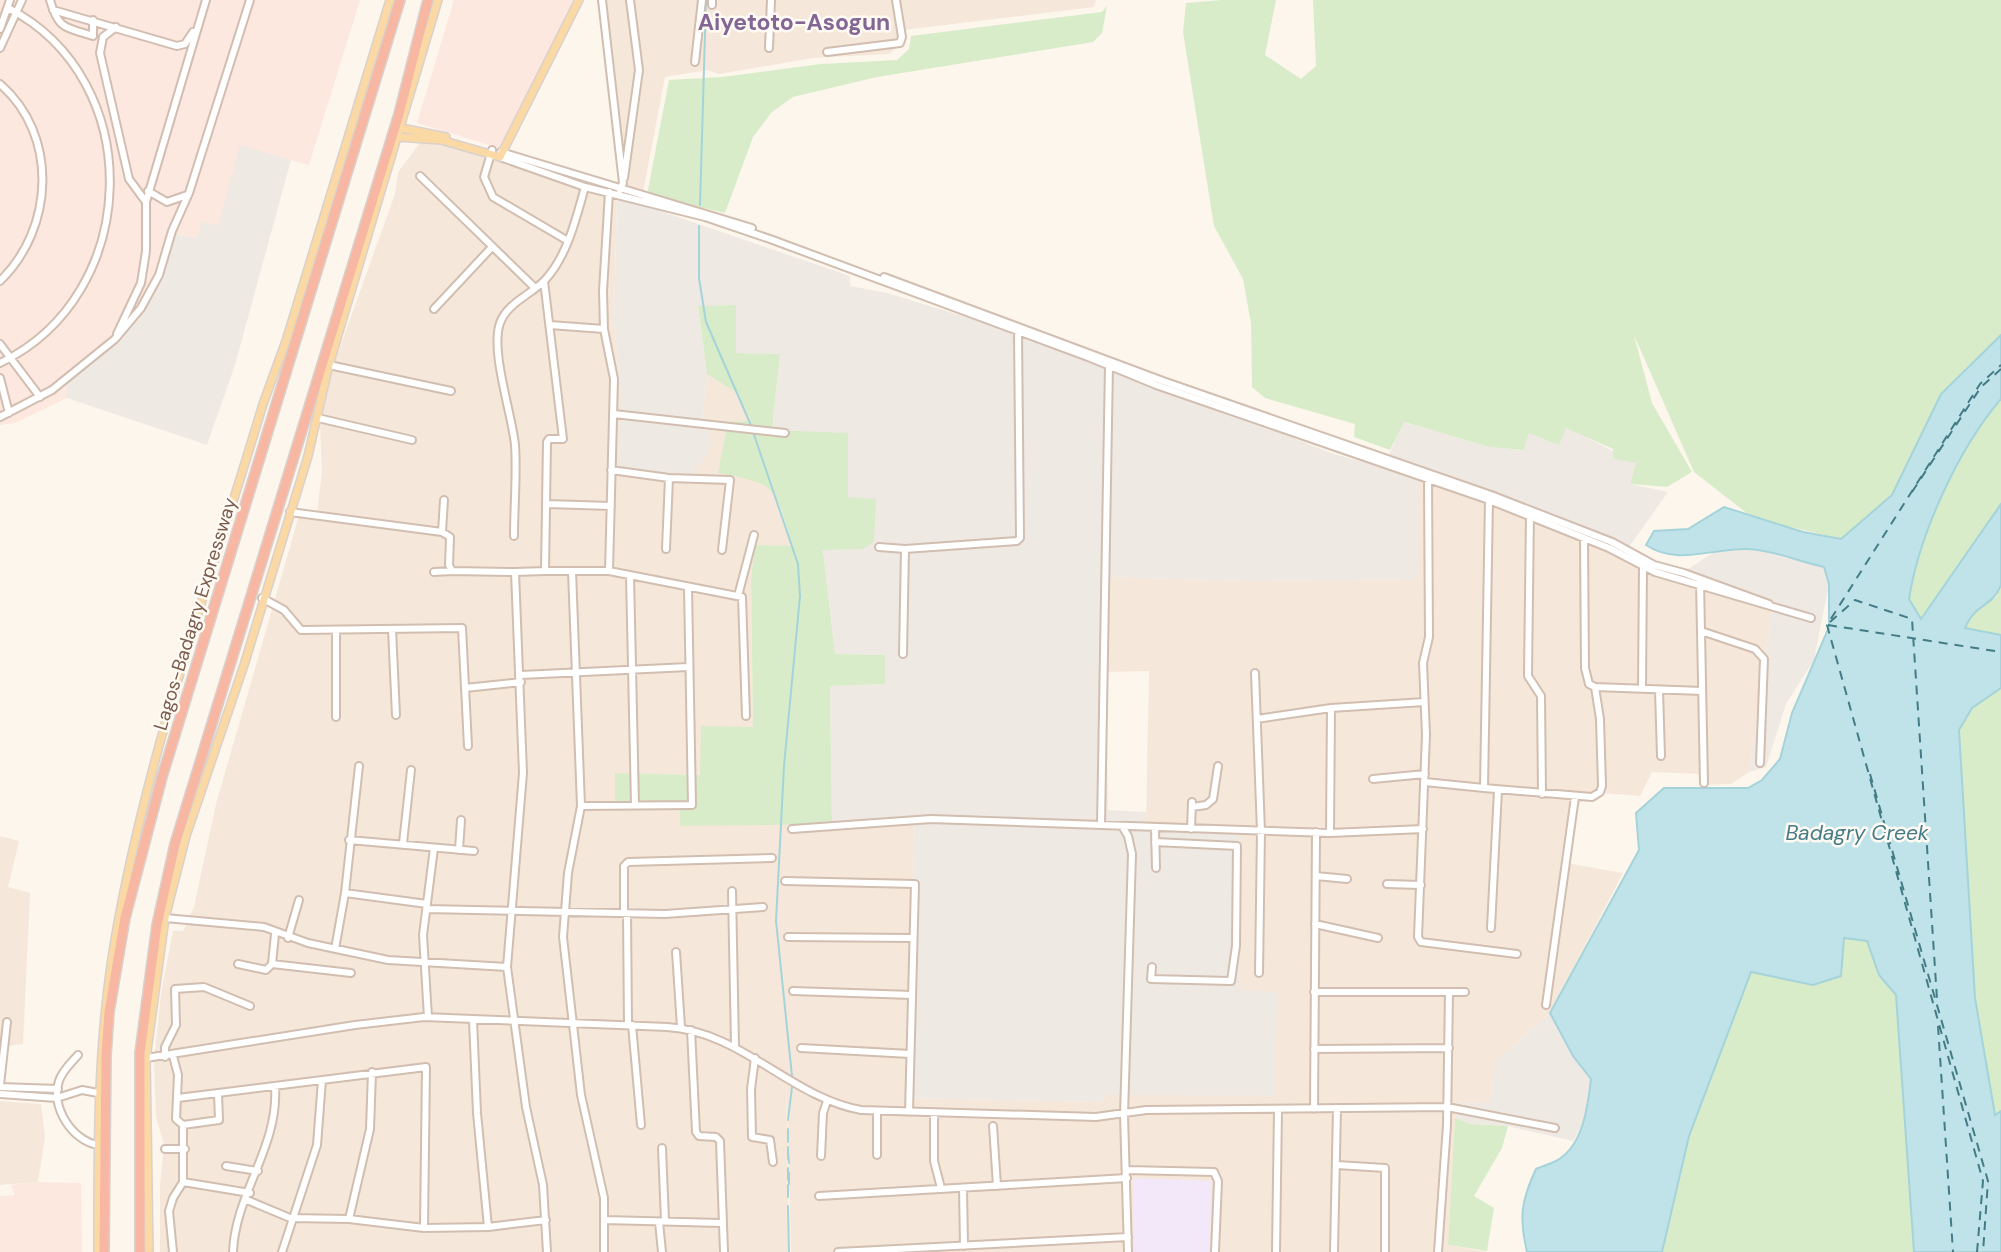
<svg xmlns="http://www.w3.org/2000/svg" width="2001" height="1252" font-family="'DM Sans',sans-serif">
<style>
.residential{fill:#f5e8da}
.commercial{fill:#fde8e0}
.industrial{fill:#efe9e4}
.education{fill:#f3e8fa}
.green{fill:#d8ecc9}
.water{fill:#bfe3e8;stroke:#a5d3da;stroke-width:2}
.lines{fill:none;stroke-linecap:round;stroke-linejoin:round}
.stream{stroke:#a5d3da;stroke-width:2}
.ferry{stroke:#437c86;stroke-width:2;stroke-dasharray:9 7;stroke-linecap:butt}
.minor-casing{stroke:#d1beb0;stroke-width:10}
.major-casing{stroke:#dad1cd;stroke-width:10}
.highway-casing{stroke:#dad1cd;stroke-width:12}
.minor{stroke:#fff;stroke-width:6}
.major{stroke:#fbd9a5;stroke-width:7}
.highway{stroke:#f7b7a3;stroke-width:9}
.labels{text-anchor:middle;dominant-baseline:central;stroke-width:5;stroke-linejoin:round;paint-order:stroke}
.street-label{font-size:19px;fill:#7a5c4d;stroke:#fffaf3}
.water-label{font-size:21px;font-style:italic;fill:#437c86;stroke:#fffaf3}
.quarter-label{font-size:23px;font-weight:bold;fill:#846695;stroke:#fffaf3}
</style>
<rect width="100%" height="100%" fill="#fdf6ec"/>
<path class="residential" d="M599,0H1096L1094,7L903,30L901,44L889,54L813,58L719,74L707,70L665,77L643,192L624,187Z
M423,139L529,166L617,196L614,320L621,394L712,445L703,415L707,374L737,393L751,421L758,481L773,490L793,546H755L751,579L753,727L700,775L616,773L681,803L680,825L915,821L906,1098L1099,1102L1239,991L1240,832L1146,826L1149,671L1105,672L1106,577L1250,581L1416,579L1418,477L1628,559L1772,610L1749,772L1731,784L1703,785L1700,774L1652,772L1640,796L1603,793L1572,806L1566,863L1623,873L1550,1013L1495,1062L1490,1103L1456,1102L1448,1245L1488,1252H791L786,1076L789,1252H160V1186L164,1144L156,1117L154,1061L161,993L173,931H183L194,907L216,804L300,512L317,513L322,472L320,422L330,375L395,194L398,172Z
M0,836L19,841L8,887L30,893L23,1044L0,1047Z
M0,1101L41,1104L45,1137L38,1182L0,1185Z"/>
<path class="commercial" d="M0,0H360L309,165L240,146L218,226L196,238L175,234L152,297L137,319L66,383L67,398L15,423L0,425Z
M454,0H576L499,148L417,123Z
M38,1182L81,1183L82,1252H0V1196L15,1195L11,1185Z"/>
<path class="industrial" d="M240,145L291,160L235,365L207,445L67,398L66,383L137,319L152,297L164,277L175,234L196,238L202,222L218,225Z
M617,196L850,276V286L887,293L1038,339L1334,454L1418,477L1417,579L1250,581L1107,577L1105,672L1108,810L1146,812V826L1240,831L1239,990L1277,992L1275,1096L1107,1095L1099,1102L906,1098L915,821L832,824L830,686L885,684L884,655L835,654L823,549H863L848,497L772,430L780,354L736,353V305L698,307L707,374L703,415L712,445L693,475L618,467L621,394L614,320Z
M1403,422L1489,447L1524,450L1529,433L1566,427L1636,463L1630,484L1668,492L1629,547L1389,455Z
M1750,549L1824,567L1829,584L1814,660L1786,704L1766,767L1749,772L1772,610L1682,578L1688,569L1714,552Z
M1550,1013L1573,1056L1591,1079L1586,1119L1573,1141L1508,1126L1471,1124L1455,1118L1456,1102L1490,1103L1495,1062Z"/>
<path class="education" d="M1133,1178L1211,1181L1210,1252H1134Z"/>
<path class="green" d="M1222,0H1276L1265,55L1301,79L1316,66L1313,0H2001V335L1941,394L1892,495L1841,539L1753,518L1694,472L1634,335L1652,403L1692,472L1667,487L1630,484L1636,463L1614,459L1613,449L1566,428L1559,445L1529,433L1524,450L1489,447L1404,422L1390,450L1354,437L1355,424L1265,398L1252,387L1251,323L1243,279L1214,226L1183,32L1186,3Z
M1107,6L1102,33L1093,42L877,77L793,97L772,112L753,137L725,213L647,195L669,80L722,77L821,64L897,60L909,49L911,36L1102,12Z
M736,305V353L780,354L772,430L848,433V497L876,499L874,542L863,549L823,550L835,654L885,655V684L830,686L832,824L680,826V804L615,803V773L700,775L701,726L753,727L751,579L755,545L793,546C772,486 782,485 718,473L728,422L751,421L737,393L707,374L698,306Z
M2001,399V504L1921,620L1909,599C1919,535 1958,450 2001,399Z
M2001,585V635L1964,629L1971,613L1996,597Z
M2001,688V1111L1995,1116L1975,998L1959,729L1972,708Z
M1843,938L1867,941L1878,975L1896,995L1914,1252H1662L1689,1136L1751,972L1813,985L1841,976Z
M1455,1118L1471,1124L1508,1126L1502,1148L1474,1196L1494,1208L1487,1251L1448,1245Z"/>
<path class="water" d="M2001,335V399C1958,449 1919,535 1909,599L1921,619L2001,504V585C1992,608 1976,602 1965,628L2001,635V688L1972,708L1959,730L1975,998L1995,1115L2001,1111V1252H1914L1896,995L1879,975L1867,941L1844,938L1841,976L1813,985L1751,972L1689,1136L1662,1252H1527C1519,1217 1521,1201 1536,1169C1544,1165 1556,1163 1562,1157C1584,1140 1588,1105 1591,1079L1573,1056L1550,1013L1639,850L1636,813L1664,788H1748L1762,780L1780,759L1792,713L1829,627V584L1824,567C1800,562 1773,550 1748,549C1713,548 1677,566 1646,545L1654,531L1688,529L1724,507L1803,532L1841,539L1892,495L1941,394Z"/>
<g class="lines">
<path class="stream" d="M700,205L706,0
M699,226V278L706,322L750,423L798,564L800,596L784,766L776,921L792,1076
M788,1120L792,1087
M788,1129V1141
M788,1131V1142
M788,1147V1159
M788,1152L789,1163
M788,1168V1180
M789,1173V1184
M788,1185V1197
M788,1206L789,1252"/>
<path class="ferry" d="M1912,492L1981,387L2001,369
M1830,622L1855,600L1912,619L1937,999
M1828,625L2001,652
M1870,774L1988,1181L1983,1252
M1938,1026L1953,1252
M1977,1252L1983,1181L1827,625L1980,384L2001,365"/>
<g class="minor-casing">
<path id="minor" d="M50,0C58,29 65,27 93,36V20
M602,0L623,183L620,190
M712,0V5
M53,10L177,46L185,44L193,32
M116,27L103,37L100,53L129,179L146,202
M0,29L10,0
M0,48L22,0
M769,48L771,0
M827,52L900,43L902,37L896,0
M695,62L702,0
M0,84C59,135 54,229 0,281
M492,150L484,177L493,197L568,241
M501,152L752,228
M500,157L585,187L705,217L770,239L1088,357L1156,385L1489,500L1609,548L1655,572L1811,618
M420,176L533,286
M624,178L639,70L630,0
M148,191L167,202L187,195
M609,192L603,291L604,329L614,379L609,571
M884,277L1163,381L1491,495L1612,542L1654,565L1684,573L1769,604
M544,281L563,439H549L547,442L545,571H609L742,597L746,716
M434,309L492,247
M550,325L604,329
M117,334L141,283L146,251V202L206,0
M0,344L40,397
M0,363C142,295 148,80 8,8
M329,365L451,391
M0,378L9,413
M614,414L785,433
M0,417L52,390L115,339L141,308L159,275L172,231L189,193L250,0
M318,418L412,440
M611,470L669,478L730,480L722,550
M1428,479L1429,637L1423,663L1426,735L1418,937L1421,942L1517,954
M1489,500L1484,788L1592,797L1600,792L1602,786L1600,719L1595,687L1702,691
M547,504L611,506
M290,512L442,532L450,537L449,565L452,571L515,572
M1530,513L1528,676L1541,696L1542,794
M442,532L444,500
M514,536C514,506 517,475 515,445C512,414 490,351 500,323C507,303 532,294 545,280C568,255 576,218 585,187
M1584,538L1585,668L1589,684L1595,687
M879,547L905,549
M666,549L669,478
M545,571L515,572L523,773L507,967L526,1107L543,1185L547,1252
M572,571L581,806L568,873L563,937L581,1095L604,1198V1252
M434,572L452,571
M630,575L635,805
M1700,581L1704,783
M738,596L754,535
M262,598L284,610L301,630L462,628L468,746
M392,629L396,715
M336,630V717
M1701,631L1755,649L1764,659L1760,763
M903,654L905,549L1017,541L1020,538L1018,332
M1255,673L1261,831L1259,973
M521,675L688,667
M1642,687L1643,566
M465,688L521,682
M1659,690L1661,756
M1257,719L1331,708L1424,702
M1373,779L1425,774
M1425,782L1484,788
M581,806L692,805L688,587
M1192,807L1206,805L1213,799L1218,766
M1101,825L1109,365
M1122,826L1128,836L1132,854L1124,1115L1128,1252
M1155,828L1156,868
M792,829L931,819L1330,833L1423,829
M1191,829L1192,802
M1330,833L1331,708
M349,840L474,851
M403,843L411,770
M459,850L461,820
M1316,876L1347,879
M785,881L915,884L909,1112
M1387,884L1421,885
M732,891L735,1046
M345,893L427,904
M427,909L665,914L763,907
M624,913V866L628,862L772,858
M627,913L628,1025
M165,918L264,927L308,943L388,960L507,967
M1315,924L1378,938
M1491,928L1498,790
M275,934L272,964L351,973
M788,937L913,938
M288,938L299,900
M335,949L345,893L359,766
M676,952L681,1027
M238,964L266,970L272,964
M1152,967L1151,979L1231,981L1236,946L1237,846L1155,842
M793,991L912,995
M1314,992H1465
M1546,1005L1575,797
M428,1017L423,935L434,848
M473,1020L477,1113L488,1227
M632,1025L641,1125
M691,1030L696,1132L699,1136L716,1137L720,1141L724,1252
M801,1048L910,1054
M1314,1049L1449,1048
M78,1055C71,1063 62,1071 59,1081C50,1106 72,1141 98,1145
M165,1057V1047L176,1025L175,989L204,987L250,1006
M146,1058L355,1025L424,1017L667,1027C741,1031 790,1097 861,1110L1096,1117L1146,1110L1447,1107L1555,1128
M755,1058L751,1089L752,1137L770,1140L773,1162
M0,1085L7,1022
M0,1087L58,1089
M0,1094L57,1098L82,1090L98,1093
M178,1098L426,1067L424,1228
M1314,1109L1316,832
M877,1112V1155
M934,1113V1161L941,1188
M183,1125L219,1120L218,1094
M993,1126L997,1186
M662,1148L665,1221
M165,1149H185
M821,1156L823,1113L827,1101
M1337,1165L1385,1168V1252
M226,1166L258,1171
M1127,1170L1214,1172L1218,1181L1215,1252
M183,1182L250,1193
M963,1188L964,1246
M819,1196L1127,1178
M247,1200L290,1218L349,1219L424,1228L488,1227L546,1220
M349,1219L370,1129L372,1072
M605,1220L721,1223
M659,1222L662,1252
M173,1252L169,1211L173,1198L183,1182V1125L176,1119L178,1075L173,1056
M233,1252C235,1194 279,1147 275,1087
M282,1252L317,1145L322,1080
M838,1252L1128,1237
M1276,1252L1278,1110
M1334,1252L1337,1108
M1438,1252L1447,1125L1449,992"/>
</g>
<g class="major-casing">
<path id="major" d="M401,128L446,137
M397,137L441,140L500,157L579,0
M98,1252C98,1147 97,1044 115,940C146,758 210,581 263,404L286,341L390,0
M149,1252L146,1058L165,918L186,836L244,665L308,456L329,365L438,0"/>
</g>
<g class="highway-casing">
<path id="highway" d="M104,1252L106,1056L109,1012L125,918L162,777L400,0
M140,1252V1053L157,925L175,844L399,114L428,0"/>
</g>
<use href="#minor" class="minor"/>
<use href="#major" class="major"/>
<use href="#highway" class="highway"/>
</g>
<g class="labels">
<g class="street-label">
<text transform="translate(195 614) rotate(-73)">Lagos-Badagry Expressway</text>
</g>
<g class="water-label">
<text x="1857" y="833">Badagry Creek</text>
</g>
<g class="quarter-label">
<text x="794" y="22">Aiyetoto-Asogun</text>
</g>
</g>
</svg>
